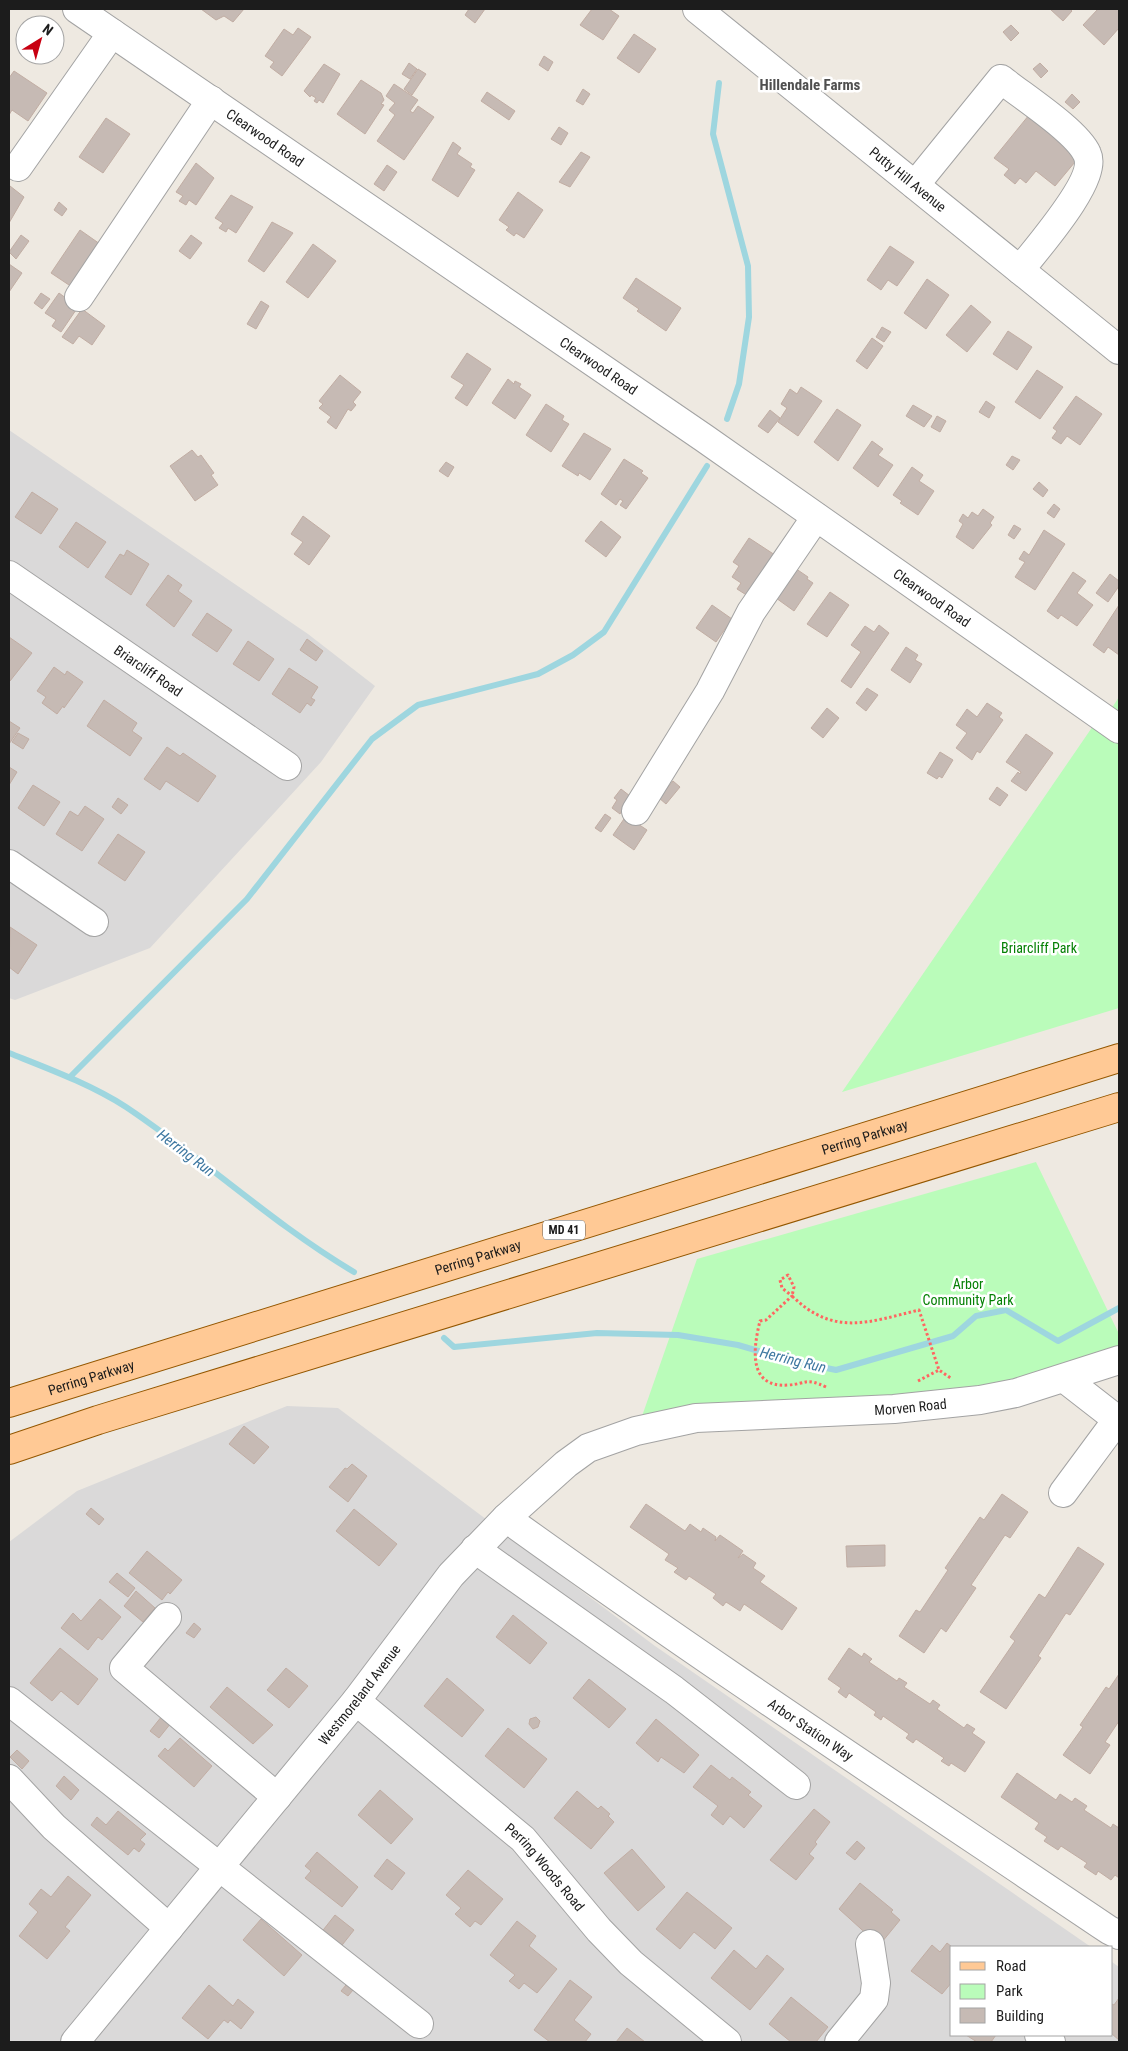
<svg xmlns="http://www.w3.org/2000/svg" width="1128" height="2051" font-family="'Roboto Condensed',sans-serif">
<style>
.residential{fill:#dad9d9}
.park{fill:#bafcba}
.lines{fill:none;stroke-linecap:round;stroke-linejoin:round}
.stream{stroke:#9ed6df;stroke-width:6}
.building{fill:#c6bab4;stroke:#c1ada3}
.minor-casing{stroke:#a3a3a3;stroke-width:30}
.major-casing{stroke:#945700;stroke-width:30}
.path{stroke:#ff6561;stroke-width:3;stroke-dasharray:2.5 2.5;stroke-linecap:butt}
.minor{stroke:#fff;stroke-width:28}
.major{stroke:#ffc995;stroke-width:28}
.labels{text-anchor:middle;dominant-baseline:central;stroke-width:5;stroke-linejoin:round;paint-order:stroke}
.shield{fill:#fff;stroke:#606060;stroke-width:1}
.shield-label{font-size:12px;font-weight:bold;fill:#1c1c1c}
.street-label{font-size:14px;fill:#1c1c1c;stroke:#fff}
.park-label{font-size:14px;fill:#058005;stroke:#fff}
.neighbourhood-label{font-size:15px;font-weight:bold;fill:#4f4f4f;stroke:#fff}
.water-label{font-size:15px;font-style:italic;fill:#3f78a1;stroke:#fff}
</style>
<rect width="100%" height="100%" fill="#eee9e1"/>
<path class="residential" d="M9,430L308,634L375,686L321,762L150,948L15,1000L9,998Z
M287,1406L338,1408L655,1646L1091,1947H952V2035H1112V1962L1119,1967V2042H9V1542L77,1491Z"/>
<path class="park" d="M1119,697V1008L842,1092L1093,726L1098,729Z
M1036,1162L1119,1334V1350L993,1398L641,1419L697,1259Z"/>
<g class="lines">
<path class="stream" d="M719,83L713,134L748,266L749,317L739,384L727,419
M9,1053C49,1069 90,1084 126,1107C204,1159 273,1224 354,1272
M70,1077L247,899L372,739L418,705L538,674L573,655L604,632L707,466
M444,1338L454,1347L597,1333L678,1335L738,1345L793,1361L836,1370L953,1336L976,1316L1006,1310L1058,1341L1119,1308"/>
</g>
<path class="building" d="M201,9H244L233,22L224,16L216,20Z
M469,9H485L475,23L465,15Z
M592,9H609L619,16L603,40L580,25Z
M1050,9H1070L1072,11L1063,21Z
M1098,9H1119V28L1104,45L1083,25Z
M1011,25L1019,33L1011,41L1003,32Z
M298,28L311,37L282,76L270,67L274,62L265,56L284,29L293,35Z
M634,34L656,49L639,73L617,58Z
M544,56L553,62L548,71L539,65Z
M409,63L417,69L410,79L402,74Z
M1040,63L1048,71L1041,78L1033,69Z
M324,64L340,74L323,103L319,100L317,103L314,101L316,98L311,95L310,97L304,91Z
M418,69L426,74L412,95L404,89Z
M14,71L47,93L28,121L12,110L9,115V78Z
M361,80L381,93L384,100L381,104L384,105L365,134L337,114Z
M394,84L418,100L410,111L413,113L418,106L434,117L404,160L377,141L395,115L389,110L395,103L386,96Z
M583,89L590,94L583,105L576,101Z
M487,92L515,111L509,120L481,101Z
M1072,94L1080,102L1073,109L1065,102Z
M1029,115L1080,156L1055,186L1036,171L1026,183L1020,178L1015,184L1004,175L1009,169L994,158Z
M106,118L130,134L103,173L79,157Z
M559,127L568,133L561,145L551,139Z
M453,142L461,148L457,154L472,164L470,167L475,170L458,197L432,180Z
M581,152L590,157L570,187L559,182Z
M196,163L214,178L196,205L189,200L186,205L179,201L183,196L176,192Z
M387,165L397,172L384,191L374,184Z
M10,186L24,197L9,223V188Z
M518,192L543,210L524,238L516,233L514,236L506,230L509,227L499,220Z
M231,195L253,207L236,233L228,228L226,232L219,228L223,223L215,218Z
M59,202L67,209L62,216L54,210Z
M272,222L293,233L264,272L248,261Z
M80,230L100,244L72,287L51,273Z
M21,235L29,241L16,259L9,252Z
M191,235L202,243L190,259L179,251Z
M313,244L336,261L308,298L286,282Z
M890,246L914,262L897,286L888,280L881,290L867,280Z
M9,264L22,273L9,292Z
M636,278L681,308L666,331L637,311L639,309L623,298Z
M927,279L949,295L926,329L904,313Z
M41,293L50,299L42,309L34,303Z
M59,293L78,307L61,332L52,326L56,320L45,313Z
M261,301L269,306L256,329L247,324Z
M971,305L991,322L967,352L946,335Z
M82,309L105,326L92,345L79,336L73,344L62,337Z
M882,327L891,332L884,342L876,337Z
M1008,331L1032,347L1017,370L993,354Z
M872,338L883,346L867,369L856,361Z
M467,353L491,369L467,406L455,398L464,385L451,377Z
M1037,370L1063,387L1040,419L1015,402Z
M340,375L361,392L353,402L356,405L351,411L348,409L336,429L327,422L331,417L319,408L323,404L319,401Z
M508,379L514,384L515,381L521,384L519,387L531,395L515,419L492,403Z
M801,387L822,401L798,436L778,422L787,408L781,404L790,389L797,394Z
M1076,396L1102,414L1080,445L1067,436L1061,444L1052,438L1057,431L1053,428Z
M986,401L995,407L989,418L979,412Z
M546,404L564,416L562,420L569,424L551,452L526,435Z
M913,405L932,416L924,427L906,416Z
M837,409L861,425L838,461L814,442Z
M770,410L780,418L768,433L758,426Z
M937,416L946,421L940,432L931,427Z
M584,433L611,449L590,480L579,473L578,476L562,466Z
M872,441L883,449L878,455L893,465L878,487L853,468Z
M192,450L198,457L201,455L214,473L211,475L218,485L195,501L170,466Z
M1012,456L1020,460L1013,470L1006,465Z
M624,459L643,471L641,473L648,478L626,509L620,505L623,501L620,499L616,505L601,494Z
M446,462L454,467L448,477L439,471Z
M912,467L923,475L919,481L934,491L918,515L900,503L902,501L893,495Z
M1039,482L1048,490L1043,497L1033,489Z
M32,492L58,509L41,534L15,517Z
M1054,504L1060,509L1054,518L1047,513Z
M983,509L994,517L990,523L992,525L973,549L956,537L963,524L959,521L963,514L968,518L972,512L978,516Z
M303,516L330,536L309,565L294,554L303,542L291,534Z
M601,521L621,537L606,557L585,541Z
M76,522L106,542L88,568L59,547Z
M1014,525L1021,529L1014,539L1008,535Z
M1044,530L1065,544L1035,590L1015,577L1025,562L1019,559L1024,551L1029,555Z
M749,538L775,555L748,596L737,589L741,583L732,577L739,566L733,562Z
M127,550L149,564L131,595L105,577L120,554L124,556Z
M789,564L808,577L807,579L813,583L794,611L769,593Z
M1073,572L1086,581L1077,593L1093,605L1077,626L1061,615L1058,619L1047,611Z
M1110,574L1119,581V586L1108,602L1096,593Z
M168,575L182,585L178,591L192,601L174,627L146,605Z
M830,592L849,605L827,637L807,624Z
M712,605L732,619L716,642L696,628Z
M1119,605V655L1108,647L1104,653L1093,645Z
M207,613L232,630L217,652L192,635Z
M879,625L889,633L851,688L841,681L861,652L851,645L865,626L874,632Z
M9,637L32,653L10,681L9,679Z
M307,639L323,651L316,661L300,650Z
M248,641L274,659L259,681L233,664Z
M906,647L918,655L915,660L922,664L910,683L891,670Z
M54,667L65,675L67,671L83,682L64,708L63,706L57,714L42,703L46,697L37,691Z
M289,668L318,687L311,698L315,700L311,706L307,703L300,713L272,694Z
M867,688L878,695L866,711L856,703Z
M104,700L137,723L132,731L142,738L130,756L87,726Z
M987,703L1002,713L999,717L1003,720L980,753L977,751L972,760L956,748L967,733L956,725L967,709L977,717Z
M827,708L839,718L823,738L811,728Z
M9,721L20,728L9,744Z
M18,733L29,739L23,749L12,742Z
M1026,734L1053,753L1026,791L1011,781L1018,772L1020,774L1021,772L1006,762Z
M167,747L180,756L183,753L216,776L198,802L166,781L160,790L144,779Z
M940,752L953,760L942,778L939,776L937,779L927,773Z
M9,767L17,772L9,785Z
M673,781L680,787L666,804L659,798Z
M33,785L60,802L44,826L18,808Z
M997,787L1008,795L1000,806L989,799Z
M621,789L630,796L620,814L612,808L617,800L614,798Z
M118,798L128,805L121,814L112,807Z
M85,806L104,819L82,851L56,834L70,811L78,816Z
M605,814L611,818L601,832L595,828Z
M626,816L647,830L634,850L613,835Z
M118,834L145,852L125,881L98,863Z
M10,927L37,945L18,974L9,967Z
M244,1426L269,1447L254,1464L229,1444Z
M352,1464L367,1476L348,1502L329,1487L345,1468L347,1469Z
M1002,1494L1028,1512L1010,1538L1005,1535L971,1585L976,1588L946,1632L941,1628L924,1653L899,1636L916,1610L920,1612L948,1570L945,1568L980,1517L984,1520Z
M646,1504L685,1531L690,1524L701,1532L703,1528L716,1537L715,1541L720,1535L743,1551L738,1558L743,1554L756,1563L753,1568L765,1576L760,1582L797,1608L782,1630L744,1604L740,1611L726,1602L723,1606L713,1598L716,1594L689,1576L686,1580L674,1572L678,1568L665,1560L669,1554L630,1527Z
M91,1508L104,1519L99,1525L86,1514Z
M354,1509L397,1544L379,1566L336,1531Z
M885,1545V1566L847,1567L846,1546Z
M1078,1547L1104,1564L1070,1615L1066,1613L1038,1656L1041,1658L1006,1709L980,1692L1015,1641L1010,1637L1039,1594L1045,1598Z
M147,1551L182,1580L170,1594L168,1592L162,1600L129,1573Z
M117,1573L135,1588L128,1597L109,1582Z
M136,1591L155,1608L143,1622L124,1606Z
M100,1599L121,1617L102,1640L98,1637L88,1650L61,1628L73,1613L81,1621Z
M513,1615L547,1643L530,1664L496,1637Z
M194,1623L201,1629L194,1638L186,1633Z
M60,1648L98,1679L78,1705L61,1691L52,1701L30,1683Z
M849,1648L862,1657L864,1653L872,1659L869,1662L897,1681L899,1678L907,1683L904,1687L930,1704L933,1700L940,1705L937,1709L964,1728L967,1724L975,1729L972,1733L985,1742L965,1772L951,1763L949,1766L941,1761L944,1758L916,1739L913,1743L906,1738L909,1734L883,1716L881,1720L874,1715L876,1712L849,1693L846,1698L838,1692L841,1688L828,1679Z
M286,1668L308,1686L289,1708L267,1690Z
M1119,1674V1721L1105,1742L1110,1745L1090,1774L1063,1755L1083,1727L1080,1725L1106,1687L1109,1689Z
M447,1678L484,1710L462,1737L424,1706Z
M589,1679L626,1709L609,1728L573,1698Z
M227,1687L273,1725L253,1744L210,1707Z
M162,1716L171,1723L159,1738L150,1731Z
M536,1717L540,1721L538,1727L533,1729L529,1724L530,1719Z
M656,1719L699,1755L684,1773L661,1757L658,1762L636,1743Z
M508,1728L547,1759L524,1788L485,1756Z
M180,1738L212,1766L194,1787L158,1756L165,1748L168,1751Z
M17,1750L29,1761L22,1769L10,1757Z
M711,1765L730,1780L732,1777L751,1792L748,1795L762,1806L744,1828L730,1816L723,1825L711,1815L718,1806L693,1787Z
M1017,1773L1056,1800L1060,1794L1072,1802L1075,1798L1087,1806L1084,1810L1111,1828L1113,1824L1119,1828V1878L1115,1875L1111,1880L1098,1871L1096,1875L1084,1867L1087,1863L1061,1846L1058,1850L1044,1841L1047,1837L1035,1829L1039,1823L1001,1797Z
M64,1776L79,1790L71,1800L56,1786Z
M380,1790L413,1819L391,1844L358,1815Z
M577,1791L598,1809L601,1806L610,1814L608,1816L614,1822L591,1849L554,1818Z
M814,1809L830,1822L815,1842L817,1844L809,1854L814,1858L796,1880L770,1860Z
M118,1811L146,1834L140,1840L145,1844L139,1852L134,1848L128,1855L91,1825L97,1817L106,1825Z
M857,1841L865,1848L855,1860L846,1853Z
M632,1849L665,1887L638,1911L604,1873Z
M317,1852L358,1887L342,1907L305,1878L311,1871L305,1866Z
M387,1859L405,1873L392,1890L374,1876Z
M468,1870L503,1899L481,1925L475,1921L470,1927L455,1914L461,1908L446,1895Z
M68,1876L91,1895L65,1927L70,1931L47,1959L19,1936L38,1912L29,1904L41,1889L51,1897Z
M860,1883L893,1910L891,1912L900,1920L882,1942L871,1938L839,1909Z
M687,1892L732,1928L715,1949L694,1932L680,1949L656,1929Z
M335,1915L354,1930L339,1949L320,1934Z
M261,1919L302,1955L284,1976L243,1940Z
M517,1921L536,1936L529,1946L557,1969L537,1993L524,1983L519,1989L509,1981L515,1975L490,1955Z
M947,1943L952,1947V1982L942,1994L911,1971L932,1945L940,1952Z
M734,1950L756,1969L767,1955L784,1969L750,2010L711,1978Z
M570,1980L592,1997L574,2020L591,2034L585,2042H550L534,2030Z
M209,1985L233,2006L238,1999L254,2012L241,2029L230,2020L228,2023L224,2020L208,2039L182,2018Z
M346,1985L353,1990L348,1996L341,1991Z
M791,1997L828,2027L816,2042H791L769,2024Z
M1119,1998V2040L1112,2034V2004L1114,2005Z
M627,2028L645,2042H616Z
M966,2035H996L991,2042H977Z"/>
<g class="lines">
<g class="minor-casing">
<g id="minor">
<path id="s1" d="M77,9L704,438L1119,729"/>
<path id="s2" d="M697,9L1119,350"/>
<path d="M18,167L112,33"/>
<path d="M915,185L1001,79C1022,96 1077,131 1087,154C1099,179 1036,249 1020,270"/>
<path d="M79,297L211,100"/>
<path id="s3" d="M9,575L287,766"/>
<path d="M636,811L710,691L751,612L816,517"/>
<path d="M9,864L94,922"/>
<path d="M1065,1379L1119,1421"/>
<path d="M1063,1493L1117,1420"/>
<path id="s4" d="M506,1518C703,1660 907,1794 1109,1930L1119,1935"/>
<path d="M475,1549L674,1690L796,1785"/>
<path d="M167,1617L124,1668L277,1797"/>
<path d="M9,1701L419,2024"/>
<path id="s5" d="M356,1701L523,1839L599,1930L631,1963L727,2042"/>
<path d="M9,1779L54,1827L169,1928"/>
<path d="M1039,2035L1051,2042"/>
<path id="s6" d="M75,2042L356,1701L451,1575L506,1518L566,1464L588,1448L636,1431L696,1418L894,1409L980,1400L1016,1393L1119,1360"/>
<path d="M839,2042L874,1999L876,1983L870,1944"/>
</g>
</g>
<g class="major-casing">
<g id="major">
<path id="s7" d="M9,1403L1119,1058"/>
<path d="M9,1450L98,1420L1119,1107"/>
</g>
</g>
<path class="path" d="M918,1381L939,1370
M826,1387C805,1377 807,1384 788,1385C748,1388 753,1349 760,1321L766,1320L792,1296L782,1288L780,1280L788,1275L794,1287L792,1296C834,1337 869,1322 919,1310L939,1370L952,1379"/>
<use href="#minor" class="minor"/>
<use href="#major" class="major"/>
</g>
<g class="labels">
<rect class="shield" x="543" y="1220.5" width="42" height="19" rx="4"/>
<g class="shield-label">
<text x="564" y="1230">MD 41</text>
</g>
<g class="street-label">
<text stroke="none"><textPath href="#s1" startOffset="228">Clearwood Road</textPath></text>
<text stroke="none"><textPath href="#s2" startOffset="271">Putty Hill Avenue</textPath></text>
<text stroke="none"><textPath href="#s1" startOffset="632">Clearwood Road</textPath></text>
<text stroke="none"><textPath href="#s1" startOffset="1038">Clearwood Road</textPath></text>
<text stroke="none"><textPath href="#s3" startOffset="169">Briarcliff Road</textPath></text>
<text stroke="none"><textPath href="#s7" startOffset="896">Perring Parkway</textPath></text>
<text stroke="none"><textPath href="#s7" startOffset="491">Perring Parkway</textPath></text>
<text stroke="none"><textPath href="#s7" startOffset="86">Perring Parkway</textPath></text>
<text stroke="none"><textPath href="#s6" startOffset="1114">Morven Road</textPath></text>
<text stroke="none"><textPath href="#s6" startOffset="449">Westmoreland Avenue</textPath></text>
<text stroke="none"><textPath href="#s4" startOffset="371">Arbor Station Way</textPath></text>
<text stroke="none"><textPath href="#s5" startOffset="252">Perring Woods Road</textPath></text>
</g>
<g class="park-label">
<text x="1039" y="948">Briarcliff Park</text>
<text x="968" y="1284">Arbor<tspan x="968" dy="16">Community Park</tspan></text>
</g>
<g class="neighbourhood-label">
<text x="810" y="85">Hillendale Farms</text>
</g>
<g class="water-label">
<text transform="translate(186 1153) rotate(37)">Herring Run</text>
<text transform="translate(793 1360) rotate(14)">Herring Run</text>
</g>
</g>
<rect width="1128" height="2051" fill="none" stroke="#1c1c1c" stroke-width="20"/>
<rect x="950" y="1946" width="162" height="90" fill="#ffffff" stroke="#a4a4a4"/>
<rect x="960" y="1962" width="25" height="8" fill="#ffc995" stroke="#a4a4a4"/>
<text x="996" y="1971" font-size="15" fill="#1c1c1c">Road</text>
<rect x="960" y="1984" width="25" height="15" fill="#bafcba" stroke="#a4a4a4"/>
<text x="996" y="1996" font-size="15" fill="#1c1c1c">Park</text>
<rect x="960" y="2008" width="25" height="15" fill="#c6bab4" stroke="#a4a4a4"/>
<text x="996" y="2021" font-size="15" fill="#1c1c1c">Building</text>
<g transform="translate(40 40) rotate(37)"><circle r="24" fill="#ffffff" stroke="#a4a4a4"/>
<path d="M0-4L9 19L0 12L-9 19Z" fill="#c80011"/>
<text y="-8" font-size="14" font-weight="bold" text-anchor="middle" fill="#1c1c1c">N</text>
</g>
</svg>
